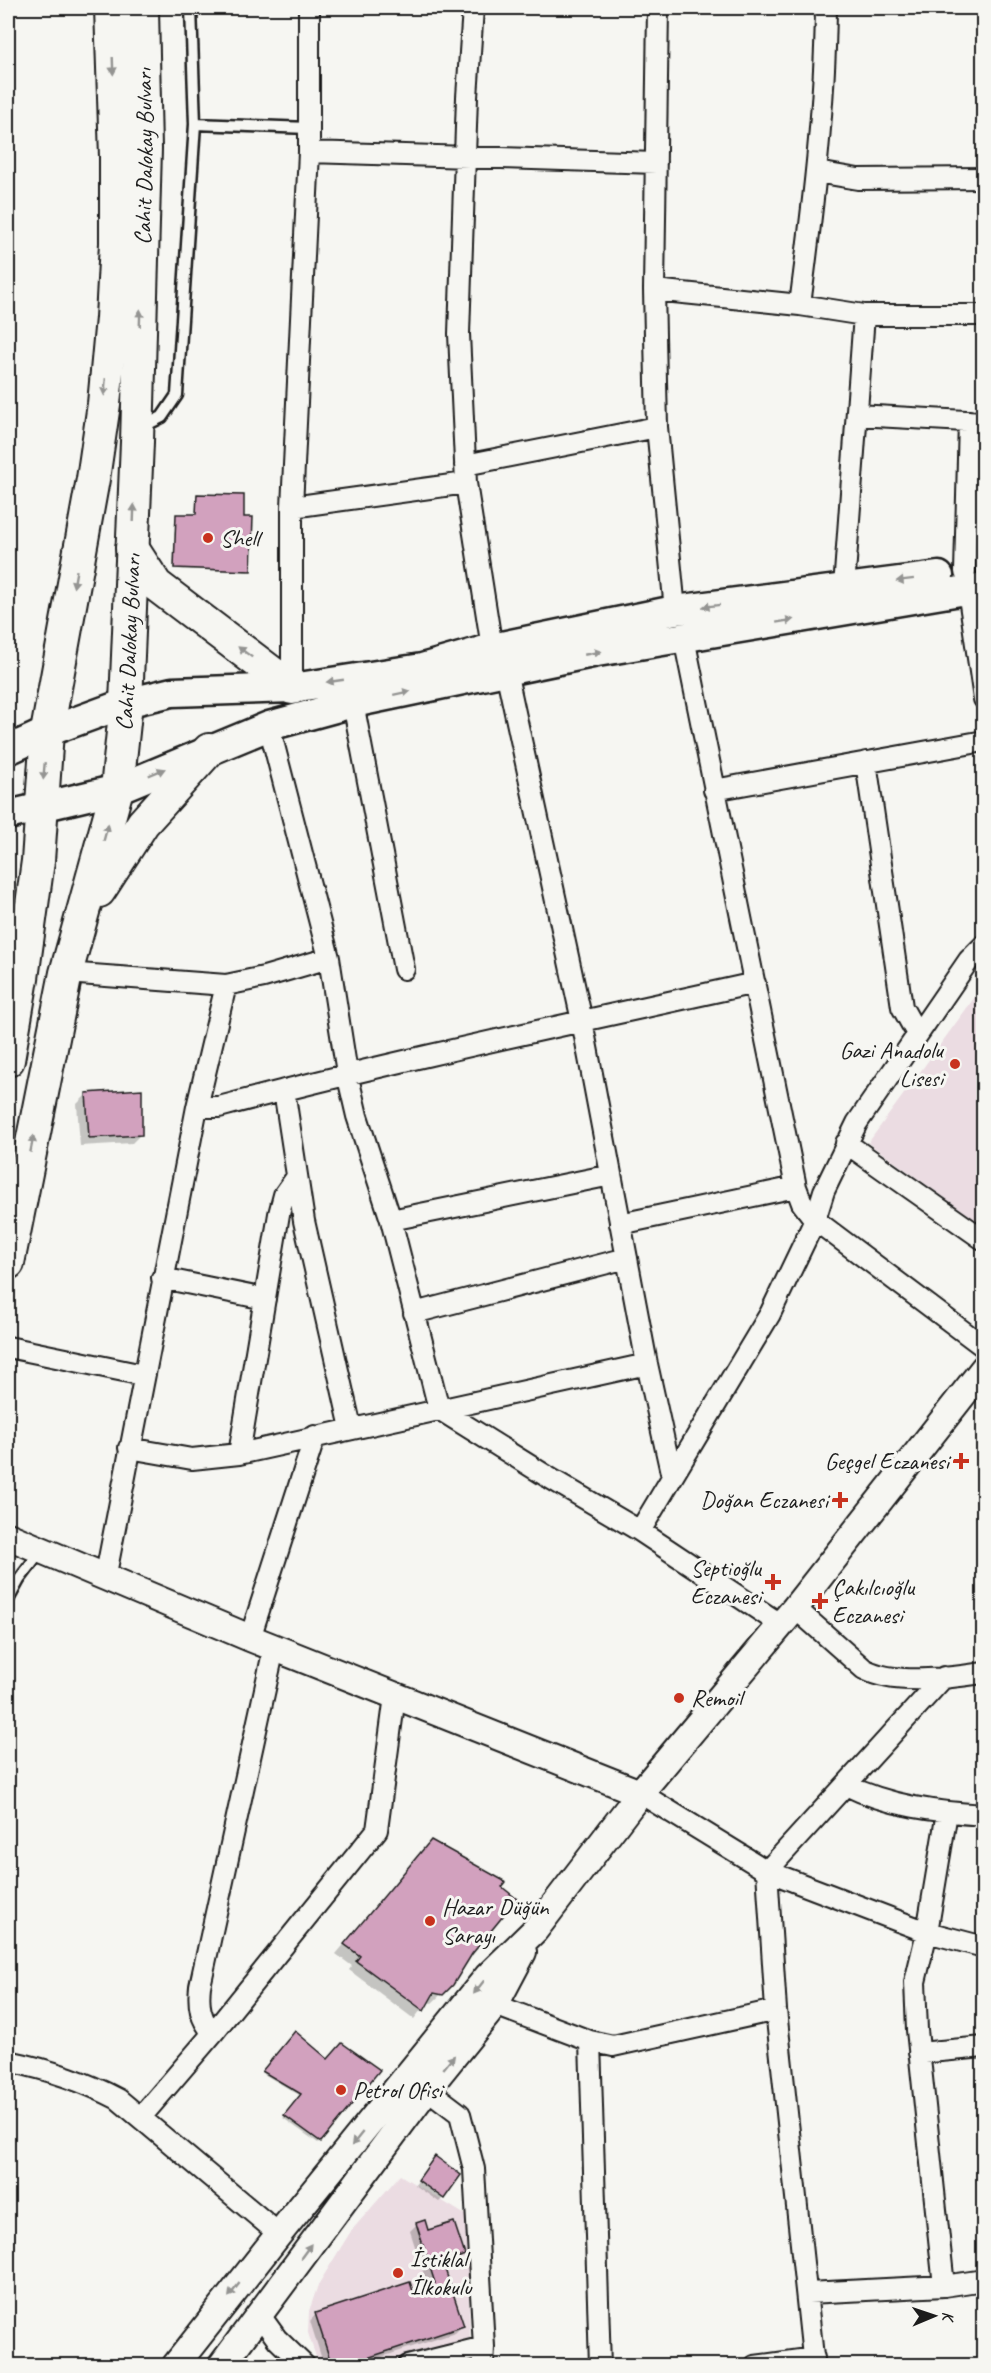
<svg xmlns="http://www.w3.org/2000/svg" width="991" height="2373" font-family="Caveat,sans-serif">
<style>
.built{fill:#ebdce2}
.shadow{fill:#0003}
.building{fill:#d2a1be;stroke:#1c1c1c;stroke-width:1.5}
.lines{fill:none;stroke-linecap:round;stroke-linejoin:round}
.service-casing{stroke:#1c1c1c;stroke-width:15}
.minor-casing{stroke:#1c1c1c;stroke-width:24}
.tertiary-casing{stroke:#1c1c1c;stroke-width:30}
.secondary-casing{stroke:#1c1c1c;stroke-width:33}
.primary-casing{stroke:#1c1c1c;stroke-width:36}
.service{stroke:#f6f6f2;stroke-width:10}
.minor{stroke:#f6f6f2;stroke-width:20}
.tertiary{stroke:#f6f6f2;stroke-width:26}
.secondary{stroke:#f6f6f2;stroke-width:28}
.primary{stroke:#f6f6f2;stroke-width:32}
.oneway{fill:#949492}
.poi-dot{fill:#c8321e;stroke:#f6f6f2;stroke-width:2}
.labels{text-anchor:middle;dominant-baseline:central;stroke-width:6;stroke-linejoin:round;paint-order:stroke}
.street-label{font-size:24px;fill:#1c1c1c;stroke:#f6f6f2}
.poi-label{font-size:24px;fill:#1c1c1c;stroke:#f6f6f2;text-anchor:start}
</style>
<rect width="100%" height="100%" fill="#f6f6f2"/>
<filter id="ink" filterUnits="userSpaceOnUse"><feTurbulence type="fractalNoise" baseFrequency=".0167" numOctaves="2"/><feDisplacementMap in="SourceGraphic" scale="12" xChannelSelector="R" yChannelSelector="G"/><feConvolveMatrix kernelMatrix="1 2 1 2 8 2 1 2 1" color-interpolation-filters="sRGB"/></filter>
<g filter="url(#ink)">
<path class="built" d="M983,986V1225L868,1143Z
M400,2175L467,2216L470,2338L376,2365L319,2366L308,2333L309,2311L318,2285L351,2231Z"/>
<path class="shadow" d="M197,495L242,518L250,570L248,572L173,569L175,517L195,516Z
M86,1095L141,1134L132,1143L80,1146L77,1104Z
M431,1842L470,1953L452,1984L432,2003L427,2002L414,2019L349,1970L352,1966L336,1954Z
M296,2033L328,2061L377,2070L318,2143L283,2118L301,2096L262,2073Z
M431,2162L443,2198L439,2202L415,2185Z
M424,2222L427,2232L464,2255L457,2262L443,2266L462,2326L455,2333L354,2366H324L310,2321L316,2314L428,2287L410,2231L416,2225Z"/>
<path class="building" d="M197,494L244,495V517H253L251,571L174,568L176,514H196Z
M142,1089V1135L89,1138L86,1093Z
M431,1840L506,1882L502,1887L517,1899L472,1954L453,1985L443,1995L434,1993L424,2011L356,1961L360,1956L344,1944Z
M295,2031L328,2059L342,2043L380,2070L321,2142L284,2115L301,2094L262,2071Z
M435,2156L461,2175L444,2199L418,2180Z
M425,2220L428,2230L454,2222L465,2255L443,2263L464,2326L343,2366H332L315,2313L410,2282L413,2291L435,2283L416,2223Z"/>
<g class="lines">
<g class="service-casing">
<path id="service" d="M195,124L309,128
M142,427L162,417L177,395L195,124L191,8
M8,1600L19,1580L41,1551"/>
</g>
<g class="minor-casing">
<path id="minor" d="M473,8L467,97L459,334L466,483L492,648L506,671L582,1021L647,1364L672,1477
M658,8L654,290L657,427L675,610
M309,152L656,163
M817,172L858,179L984,178
M654,290L800,305L864,315H984
M800,305C813,205 825,107 826,8
M857,415L984,422
M465,465L657,427
M292,507L466,483
M965,572L969,421
M844,588L864,315
M968,590L984,699
M684,638L796,1187L802,1203L815,1220L984,1347
M292,688V507L309,152V8
M353,703L404,969
M269,726L329,958L347,1073L357,1116L391,1220L439,1409L548,1477L640,1531L780,1624
M866,762L902,1007L917,1034
M714,790L984,741
M66,973L226,985L264,977L329,958
M284,1090L304,1221L351,1428
M197,1107H219C396,1060 575,1023 755,983
M846,1143L984,1240
M391,1220L611,1175
M620,1224L796,1187
M162,1278L265,1299
M414,1313L627,1258
M8,1347L143,1375
M129,1448L192,1459L239,1454L647,1364
M239,1454L279,1214L284,1195L296,1178
M640,1531L770,1314L815,1220L824,1191L857,1123L969,960L984,945
M105,1579L197,1107L226,985
M795,1608L864,1669C895,1686 949,1678 984,1673
M250,1638L315,1436
M846,1785C888,1806 937,1812 984,1815
M640,1793L767,1871L927,1932L984,1947
M495,2005L590,2041L613,2046L776,2010
M213,2033C200,2019 198,2005 200,1986L274,1648
M590,2041L600,2366
M919,2053L984,2047
M8,2061C47,2069 82,2080 118,2099L279,2234
M427,2089L460,2114L474,2169L484,2347L483,2366
M141,2117L213,2033L377,1830L395,1696
M944,2286L917,2030L915,1982L927,1932L947,1812
M808,2293L944,2286L984,2280
M259,2314L277,2339L305,2366
M408,2366L484,2347
M755,2366L814,2358
M814,2366L776,2010L767,1871L944,1677"/>
</g>
<g class="tertiary-casing">
<path id="tertiary" d="M8,1536L250,1638L640,1793
M175,2366L279,2234L488,1976L535,1930L640,1793L795,1608L984,1368
M221,2366L427,2089L495,2005L523,1952"/>
</g>
<g class="secondary-casing">
<path id="secondary" d="M8,750L47,732L126,703L172,692L292,688L422,668L492,648L675,610L939,576
M8,815L117,789L269,726L353,703L597,652L984,587"/>
</g>
<g class="primary-casing">
<g id="primary">
<path d="M132,548L156,585L292,688"/>
<path d="M99,891L143,823L209,750"/>
<path d="M8,1060L22,978L38,861L47,732L93,479L104,404L112,318L116,243V157L111,8"/>
<path id="s1" d="M8,1263L66,973L117,789L126,703L137,442L145,149L142,8"/>
</g>
</g>
<use href="#service" class="service"/>
<use href="#minor" class="minor"/>
<use href="#tertiary" class="tertiary"/>
<use href="#secondary" class="secondary"/>
<use href="#primary" class="primary"/>
</g>
<defs><path id="oneway-solid" d="M-6-.8H1V-3.2L6.5 0L1 3.2V.8H-6Z" transform="scale(1.5)"/></defs>
<g class="oneway">
<use href="#oneway-solid" transform="translate(113 66) rotate(88)"/>
<use href="#oneway-solid" transform="translate(140 318) rotate(-88)"/>
<use href="#oneway-solid" transform="translate(105 387) rotate(95)"/>
<use href="#oneway-solid" transform="translate(134 513) rotate(-88)"/>
<use href="#oneway-solid" transform="translate(75 579) rotate(100)"/>
<use href="#oneway-solid" transform="translate(905 580) rotate(173)"/>
<use href="#oneway-solid" transform="translate(711 606) rotate(173)"/>
<use href="#oneway-solid" transform="translate(785 621) rotate(-10)"/>
<use href="#oneway-solid" transform="translate(245 652) rotate(-143)"/>
<use href="#oneway-solid" transform="translate(593 653) rotate(-11)"/>
<use href="#oneway-solid" transform="translate(335 681) rotate(172)"/>
<use href="#oneway-solid" transform="translate(402 693) rotate(-12)"/>
<use href="#oneway-solid" transform="translate(44 771) rotate(95)"/>
<use href="#oneway-solid" transform="translate(157 772) rotate(-23)"/>
<use href="#oneway-solid" transform="translate(106 832) rotate(-75)"/>
<use href="#oneway-solid" transform="translate(32 1144) rotate(-79)"/>
<use href="#oneway-solid" transform="translate(479 1987) rotate(128)"/>
<use href="#oneway-solid" transform="translate(449 2062) rotate(-51)"/>
<use href="#oneway-solid" transform="translate(357 2139) rotate(129)"/>
<use href="#oneway-solid" transform="translate(306 2251) rotate(-54)"/>
<use href="#oneway-solid" transform="translate(234 2290) rotate(128)"/>
</g>
</g>
<g class="poi-dot">
<circle cx="208" cy="538" r="6"/>
<circle cx="955" cy="1064" r="6"/>
<path d="M958 1452h6v6h6v6h-6v6h-6v-6h-6v-6h6z"/>
<path d="M837 1491h6v6h6v6h-6v6h-6v-6h-6v-6h6z"/>
<path d="M770 1573h6v6h6v6h-6v6h-6v-6h-6v-6h6z"/>
<path d="M817 1592h6v6h6v6h-6v6h-6v-6h-6v-6h6z"/>
<circle cx="679" cy="1698" r="6"/>
<circle cx="430" cy="1921" r="6"/>
<circle cx="341" cy="2090" r="6"/>
<circle cx="398" cy="2273" r="6"/>
</g>
<g class="labels">
<g class="street-label">
<text stroke="none"><textPath href="#s1" startOffset="1120">Cahit Dalokay Bulvarı</textPath></text>
<text stroke="none"><textPath href="#s1" startOffset="634">Cahit Dalokay Bulvarı</textPath></text>
</g>
<g class="poi-label">
<text x="220" y="538">Shell</text>
<text x="943" y="1050" text-anchor="end">Gazi Anadolu<tspan x="943" dy="28">Lisesi</tspan></text>
<text x="949" y="1461" text-anchor="end">Geçgel Eczanesi</text>
<text x="828" y="1500" text-anchor="end">Doğan Eczanesi</text>
<text x="761" y="1568" text-anchor="end">Septioğlu<tspan x="761" dy="28">Eczanesi</tspan></text>
<text x="832" y="1587">Çakılcıoğlu<tspan x="832" dy="28">Eczanesi</tspan></text>
<text x="691" y="1698">Remoil</text>
<text x="442" y="1907">Hazar Düğün<tspan x="442" dy="28">Sarayı</tspan></text>
<text x="353" y="2090">Petrol Ofisi</text>
<text x="410" y="2259">İstiklal<tspan x="410" dy="28">İlkokulu</tspan></text>
</g>
</g>
<rect width="991" height="2373" fill="none" stroke="#f6f6f2" stroke-width="30"/>
<rect x="15" y="15" width="961" height="2343" fill="none" stroke="#1c1c1c" stroke-width="2" filter="url(#ink)"/>
<g transform="translate(934 2316) rotate(88)" stroke="#f6f6f2" stroke-width="4.5" paint-order="stroke">
<path d="M0-4.5L10 22L0 15L-10 22Z" fill="#1c1c1c"/>
<text y="-9" font-size="16" font-weight="bold" text-anchor="middle" fill="#1c1c1c">K</text>
</g>
</svg>
